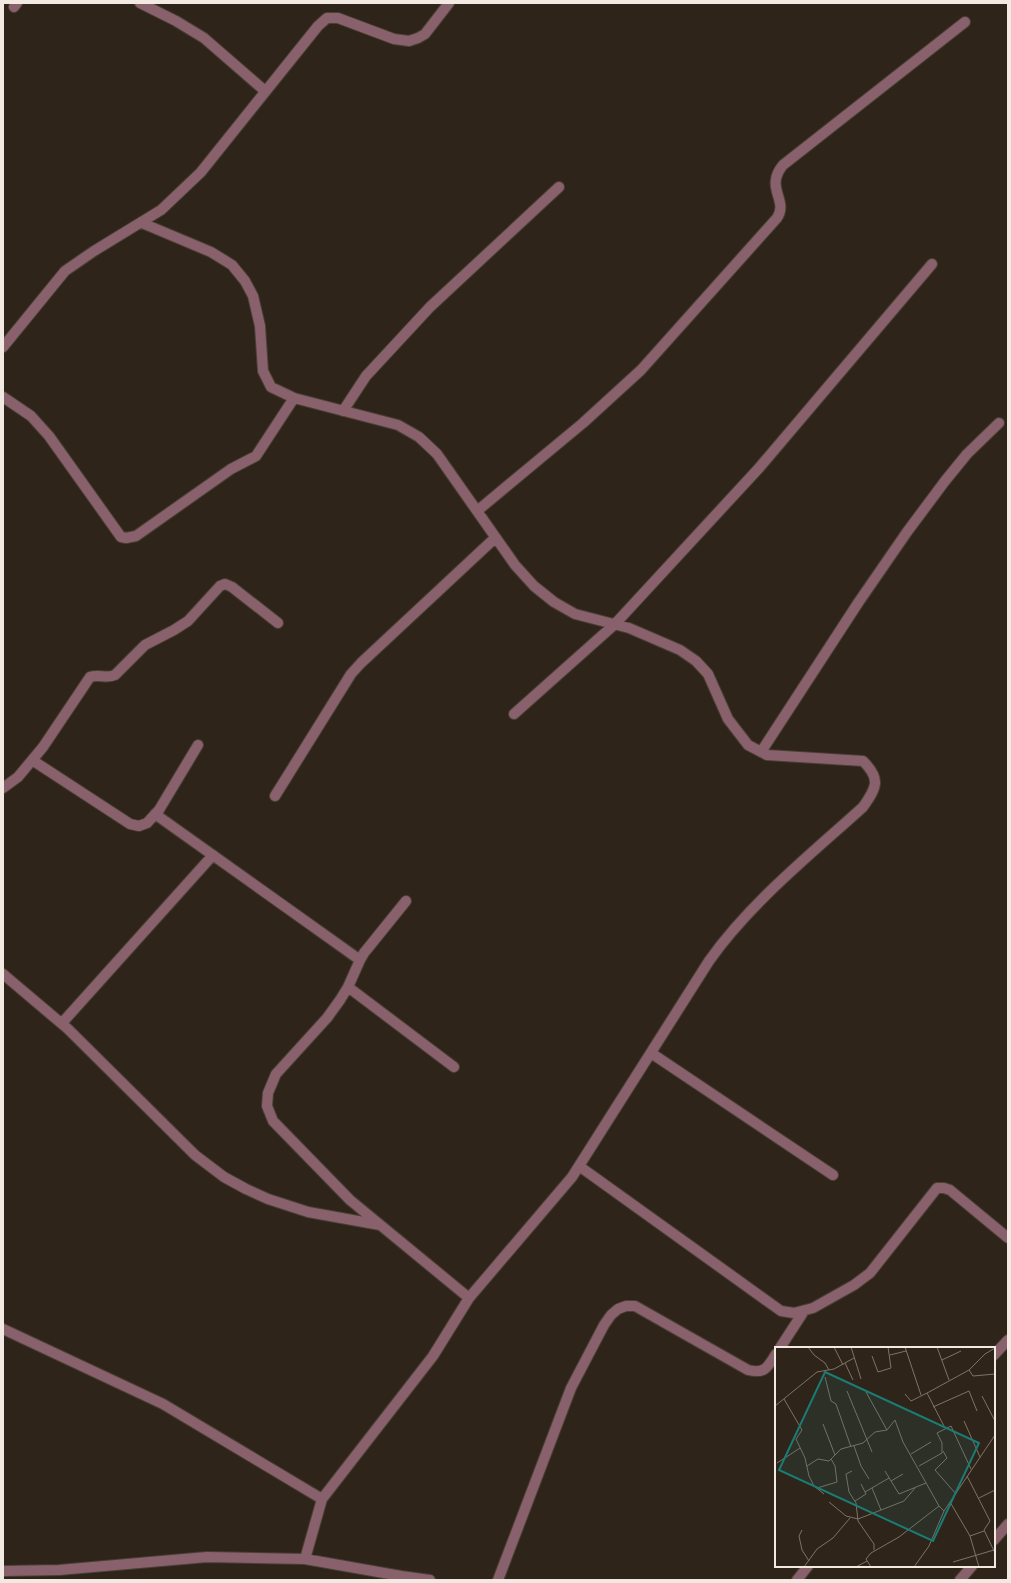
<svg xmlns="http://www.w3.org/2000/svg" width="1011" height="1583" font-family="Merriweather,serif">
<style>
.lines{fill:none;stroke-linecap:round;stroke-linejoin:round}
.minor-casing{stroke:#4a4035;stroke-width:12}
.minor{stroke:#89616c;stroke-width:10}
.inset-road{fill:none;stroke:#7d7369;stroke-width:1}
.view{fill:#1a7c74;fill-opacity:0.15;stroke:#1a7c74;stroke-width:2}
.inset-edge{fill:none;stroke:#f1e9e2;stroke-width:2}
</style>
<rect width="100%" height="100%" fill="#2f2419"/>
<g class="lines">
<g class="minor-casing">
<path id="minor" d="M140,3L176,21L204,38L265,91
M14,7L17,3
M142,223L211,252L232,265L245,281L253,296L260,326L263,371L271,387L294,398L398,425L419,437L437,454L515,565L534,586L554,602L575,614L629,628L680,650L696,661L708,674L728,719L748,745L767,755L863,761C881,779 877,787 863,807C810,855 750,903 709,961L572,1177L469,1298L433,1356L322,1499
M3,347L65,271L94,251L161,210L201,172L318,26L327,18H338L394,39L409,41L418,38L425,34L449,3
M3,397L31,416L49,436L121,537L126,538L136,536L231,469L256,456L294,398
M343,411L366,376L430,307L559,187
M477,511L583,423L641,370L777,218C789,200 764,188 783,165L965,22
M514,714L615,624L759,468L932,264
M761,752L858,603L907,532L945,481L967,454L999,423
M32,760L130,824L139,826L147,823L159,810L198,745
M3,788L18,777L43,747L90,677C99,674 107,679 115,675L145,645L174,630L188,621L220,586L225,584L232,587L278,623
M275,796L351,674L361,663L495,538
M155,814L360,960
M406,901L364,953L360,960L348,987L340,1000L327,1018L276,1074L268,1093L267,1106L273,1121L350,1200L469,1298
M3,974L68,1029L195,1155L224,1177L246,1189L268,1199L308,1212L380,1225
M348,987L454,1067
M62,1023L213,855
M651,1053L833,1175
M579,1166L781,1311L794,1313L813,1308L854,1285L870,1273L937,1188H944L950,1190L1008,1238
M3,1329L163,1404L322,1499L305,1559
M780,1348L804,1311
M994,1355L1008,1340
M994,1540L1008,1524
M3,1571L59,1570L207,1557L305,1559L401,1576L430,1580
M498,1580L571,1388L604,1325L611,1315L618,1309L626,1306H635L748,1370C765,1374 767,1368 776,1354
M797,1580L808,1566
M960,1580L972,1566"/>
</g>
<use href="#minor" class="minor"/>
</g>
<g transform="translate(775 1347)">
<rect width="220" height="220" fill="#2f2419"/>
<path class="inset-road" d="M33,0L39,8L50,16L54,23M59,0L68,18M76,0L86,32M130,0L146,48M162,0L174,33M115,8L131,4M97,9L103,25L116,21L113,0M167,13L186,4M70,16L78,33M194,23L198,29L220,27M50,30L56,54L61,57L76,100M72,44L97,105M91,45L112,83M152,46L170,81M130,47L136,54L154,45L194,23L210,7L220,1M207,49L220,74M9,52L27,83L21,92L30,111L34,129L39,139L49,147M0,59L42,25L59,22L79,11M158,60L194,44L202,64M189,74L205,110M48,77L60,108M79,99L86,119L94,132M168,104L172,111L160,123L181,147M136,107L156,95M2,116L25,101M32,119L43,112L54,114L66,102L88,96L100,85L112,83L120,73L128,95L164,159M144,119L167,106V96L162,86L176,79L196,122M77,124L71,127L74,145L81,156L83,174L99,197V203M110,124L124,147L151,136M192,129L215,174L209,183L220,206M116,134L128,127M42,141L62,135L60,119L56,112M97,141L106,163M90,145L114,131M204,151L220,143M80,154L91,147L86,137M54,155L71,169L83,172L129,154L140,141M175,155L195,189L204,220M27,183L24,189L27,203L34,214M195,189L209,184M178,215L219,203M29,220L42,202L58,191L75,171M81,220L92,214M96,220L91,212L96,206L124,190L164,159L169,164M139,220L154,199L169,164L220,88"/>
<path class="view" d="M50,25L204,96L158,194L4,123Z"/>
<rect width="220" height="220" class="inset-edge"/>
</g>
<rect width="1011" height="1583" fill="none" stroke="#f1e9e2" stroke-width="8"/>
</svg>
